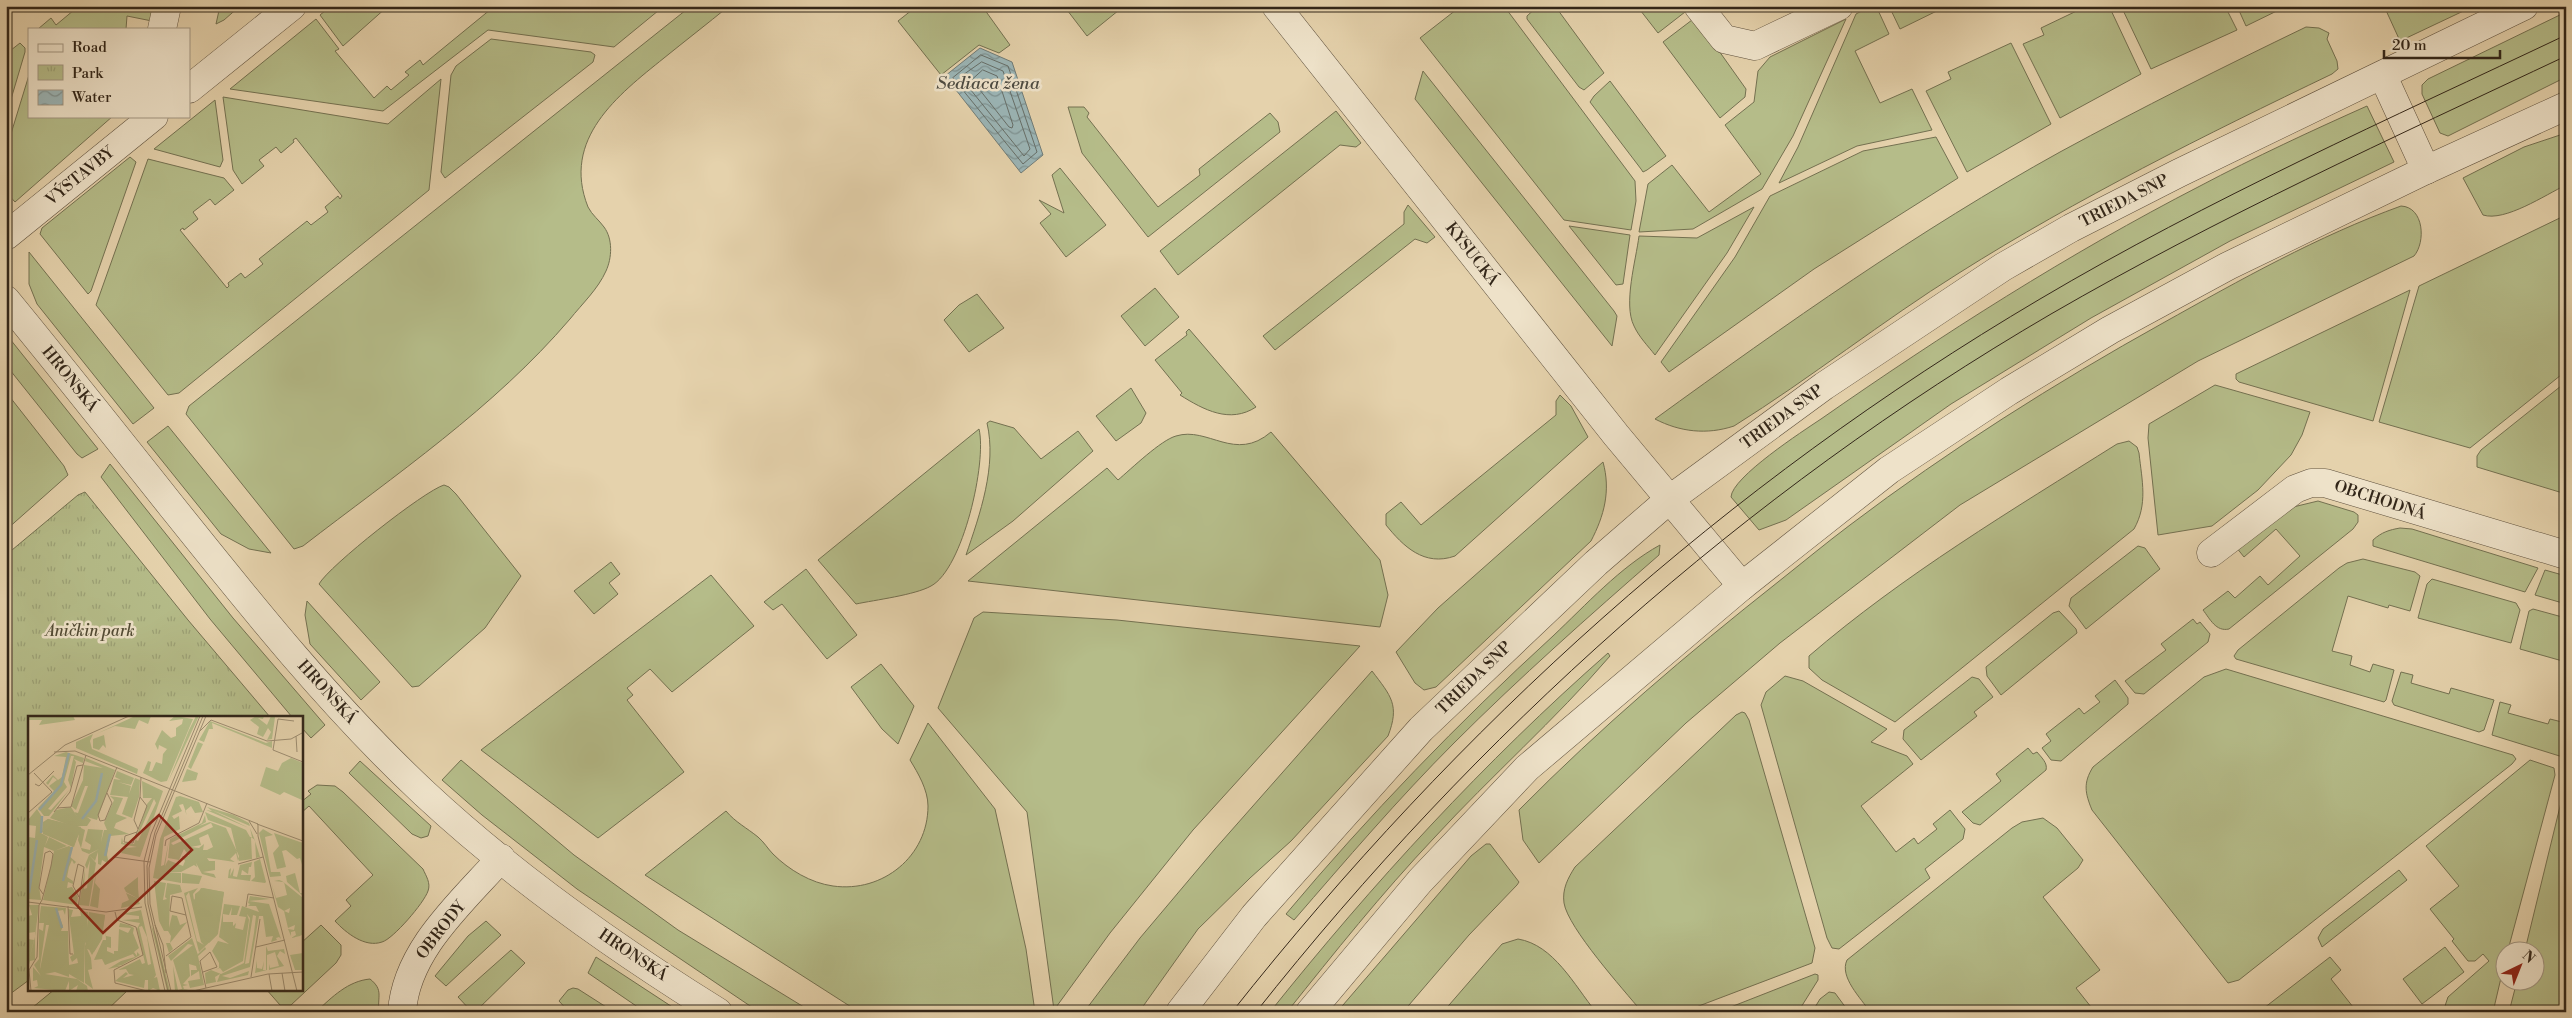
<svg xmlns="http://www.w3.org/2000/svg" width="2572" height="1018" font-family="'Libre Bodoni',serif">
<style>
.green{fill:#b5bc89;stroke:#747151}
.park{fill:url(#park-tufts);stroke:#747151}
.water{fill:url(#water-waves);stroke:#717c77}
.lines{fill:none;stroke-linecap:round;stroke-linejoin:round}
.shore{stroke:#666e68;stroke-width:1}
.minor-casing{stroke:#5f513e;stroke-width:29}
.tertiary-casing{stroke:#5f513e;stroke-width:29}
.minor{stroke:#eee2c9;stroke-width:28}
.tertiary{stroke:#eee2c9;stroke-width:28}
.tram{stroke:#322619;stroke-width:1}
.labels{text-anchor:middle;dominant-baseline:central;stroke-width:5;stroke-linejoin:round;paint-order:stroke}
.street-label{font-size:16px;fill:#322619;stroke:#eee2c9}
.park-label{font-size:16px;font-style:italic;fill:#534c35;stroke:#eee2c9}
.water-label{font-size:18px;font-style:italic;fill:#4c4a40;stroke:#eee2c9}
.inset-river{fill:none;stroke:#9bb5b6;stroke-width:2.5}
.inset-road{fill:none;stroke:#9d8d71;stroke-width:1}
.view{fill:#8f2418;fill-opacity:0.15;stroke:#8f2418;stroke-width:2.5}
.inset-edge{fill:none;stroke:#322619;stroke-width:2.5}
</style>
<defs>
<pattern id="park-tufts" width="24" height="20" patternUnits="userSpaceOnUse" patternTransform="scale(1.25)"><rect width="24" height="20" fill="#b5bc89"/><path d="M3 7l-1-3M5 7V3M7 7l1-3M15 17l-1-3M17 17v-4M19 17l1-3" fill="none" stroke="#9ca176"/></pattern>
<pattern id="water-waves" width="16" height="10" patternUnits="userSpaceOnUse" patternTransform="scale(1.25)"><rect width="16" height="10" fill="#9bb5b6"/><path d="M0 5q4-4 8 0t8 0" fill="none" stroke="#7f9393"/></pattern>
</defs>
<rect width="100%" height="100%" fill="#e5d2ac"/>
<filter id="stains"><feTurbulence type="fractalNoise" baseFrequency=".004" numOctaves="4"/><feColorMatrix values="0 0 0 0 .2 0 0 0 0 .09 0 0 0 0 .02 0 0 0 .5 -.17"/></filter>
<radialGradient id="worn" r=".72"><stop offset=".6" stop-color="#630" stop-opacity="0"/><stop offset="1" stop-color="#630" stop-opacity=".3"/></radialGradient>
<path class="green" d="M71,6H155L152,21L127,16L126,29H38L51,18L56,25L74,10Z
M220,6H240L224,20L216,24Z
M331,6H386L387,7L343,46L320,15Z
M489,6H664L614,47L488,30L383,111L230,89L316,19L339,49L335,51L374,98L387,86L391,90L409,75L405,72L420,60L423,65L430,59L491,9Z
M691,6H729C707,24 685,41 664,58C618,95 561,139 588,207C592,215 599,220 604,227C613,239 612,258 606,271C598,289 582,304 570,319C494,408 395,475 303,546L294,549L186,414L189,406Z
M917,6H982L1010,45L999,53L979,45L941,75L898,21Z
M1064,6H1124L1087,36Z
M1461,6H1504L1635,181L1636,201L1631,230L1564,220L1420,38Z
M1538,6H1555L1604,73L1584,90L1579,87L1527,19V16Z
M1637,6H1685V12L1658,33Z
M1871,6L1877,8L1889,34L1855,51L1880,103L1912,89L1932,130L1857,146L1779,183L1798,147L1856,14Z
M1889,6H1947L1900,29Z
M2087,6H2109L2141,74L2060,118L2023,44L2044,35L2041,28Z
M2121,6H2225L2237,30L2151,69Z
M2237,6H2287L2246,26Z
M2384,6H2474L2400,41Z
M2566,12V77L2448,136L2440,133L2422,94V85L2428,79Z
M1846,19L1793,136L1762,189L1693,229L1639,232L1648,184L1672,165L1709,212L1761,174L1725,125L1754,102L1758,71L1770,57Z
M1692,20H1697L1746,89L1745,97L1720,118L1663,42Z
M2306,27L2319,28L2329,33L2327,39L2337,61L2338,69L2332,74C2205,135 2078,198 1959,273C1882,321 1811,378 1734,426C1707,435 1680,432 1655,419C1786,324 1919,230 2060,152C2141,108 2223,67 2306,27Z
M491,39L591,52L595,55L593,62L445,178L441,172L451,75L456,66Z
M20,43L25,48V52L6,116V63L8,61L6,54Z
M2011,43L2051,124L1967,172L1926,91L1951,79L1948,72Z
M1423,71L1614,311L1617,316L1612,346L1415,99Z
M29,75V116H113L15,202L6,192V150Z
M441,79L429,190L179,393L168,395L96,305L148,159L224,178L234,190L215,205L210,199L193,212L198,219L184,230L183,228L180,230L227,288L229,286L228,283L241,273L245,278L263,264L259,259L307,221L311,225L328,212L325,207L338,196L340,199L342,196L296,138L293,140L294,142L281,153L276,147L259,160L264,166L242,184L233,170L223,97L388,124Z
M1610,81L1666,156L1647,170L1643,172L1641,169L1590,102L1594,96Z
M215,100L223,160L220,167L154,149Z
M2367,106L2394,162L2230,241L2091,318L1951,404L1786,520L1759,530L1731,497C1732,477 1803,431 1821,419C1943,334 2068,254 2200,186C2255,157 2311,131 2367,106Z
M1068,107H1084L1089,113L1087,117L1158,207L1200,175L1199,169L1270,113L1278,122L1280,132L1148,237L1082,153Z
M1336,111L1361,143L1356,147L1340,145L1178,275L1160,251Z
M2566,133V185C2545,195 2505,222 2483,215L2463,178L2524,147Z
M1936,137L1958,178L1814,269L1669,372L1661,362L1735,257L1770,196L1863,151Z
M130,157L136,162L91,291L88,294L40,234L42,228Z
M1060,168L1106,225L1066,257L1040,223L1051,214L1039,200L1064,213L1052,175Z
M1408,205L1435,237L1427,243L1415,239L1275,350L1263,336L1404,224V212Z
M2401,206C2424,207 2426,242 2414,256L2198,361L1960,505L1780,643L1686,723L1539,863L1523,840L1519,810C1601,727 1687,654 1778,582C1802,563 1826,543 1850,525C1949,450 2055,383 2163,323C2240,280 2318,236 2401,206Z
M1754,207L1727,253L1655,355C1648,346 1639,337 1634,326C1623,304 1636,260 1639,236L1697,238Z
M2566,215V371L2470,448L2379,422L2419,286Z
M1569,226L1630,235L1623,284L1616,285Z
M29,252L154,408L133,424L37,304L29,284Z
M1155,288L1179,317L1145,346L1121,316Z
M2410,290L2373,421L2239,382L2236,379V374Z
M977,294L1004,328L969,352L944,320L959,305Z
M1189,329L1256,407C1230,424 1204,410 1180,395L1182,393L1155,360L1187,335L1186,332Z
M6,334L98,449L82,458L77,454L6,365Z
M2566,382V494L2477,467V456L2481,450Z
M2215,385L2310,412L2302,435L2291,455L2258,490L2212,526L2158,535L2148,438L2149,424Z
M1131,388L1146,413L1141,423L1116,441L1096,416Z
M6,392L64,466L68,475L6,530Z
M1560,395L1571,406L1588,437L1455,556C1424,567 1403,546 1386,525V514L1401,502L1421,525L1556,415V401Z
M990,421L1014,428L1041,459L1078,431L1093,451L1013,521L966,555C980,514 997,466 987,423Z
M168,426L271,553L249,549L221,534L147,442Z
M979,429C987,462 963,569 931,586C915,595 875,600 856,604L818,560Z
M1271,432L1380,560L1388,595L1380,627L968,581L1107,468L1118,480C1131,469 1161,440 1176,436C1208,426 1235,463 1271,432Z
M2129,441L2137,447L2139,453C2142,481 2148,504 2134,529L1895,722L1822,680L1809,668V656C1903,575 2012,510 2117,444Z
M1603,462C1611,491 1604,516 1591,541L1436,687L1424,690L1415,683L1396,652L1438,608Z
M110,464L233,618L325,725L311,738L301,727V717H292L210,619L101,477Z
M444,485L449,487L456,494L521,576L485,628L419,686L412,687L319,584C329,566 424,491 444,485Z
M2318,501L2354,512L2358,515V522L2353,529L2229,629C2216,632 2210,619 2203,610L2228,591L2235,598L2260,576L2268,585L2300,556L2276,529L2244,557L2236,547L2289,508Z
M2400,528L2412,529L2538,568L2525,592L2373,546V540C2382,532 2389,530 2400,528Z
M1660,545L1659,555C1589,616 1520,677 1454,743C1398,799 1346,860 1294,920L1286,914C1369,815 1458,723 1553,636C1586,605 1620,567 1660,545Z
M2138,546L2145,548L2160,569L2086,629L2069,606L2071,598Z
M2363,559L2415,572L2420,576L2410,611L2389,605L2388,608L2348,596L2332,651L2352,656L2350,665L2370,672L2373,664L2394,670L2386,700L2384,702L2236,659L2234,656L2238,650L2339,568L2347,563Z
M611,562L620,574L609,583L618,594L594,614L574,591Z
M806,569L857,635L827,659L782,604L773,610L764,602Z
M2545,570L2566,576V604L2535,595Z
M711,575L754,626L672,692L650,669L627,688L633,695L627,700L684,772L598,838L481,750Z
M2432,579L2516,603L2520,610L2511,643L2418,618L2427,584Z
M307,601L380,682L361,700L310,644L305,615Z
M2533,609L2566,618V662L2520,649L2529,611Z
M2059,611L2076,629L2077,633L2001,695L1987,676L1986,667L2053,613Z
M983,612L1117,620L1360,646L1193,830L1110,933L1054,1010L1027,812L938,708L974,618Z
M2193,619L2197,624L2200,622L2210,634L2208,642L2144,694L2135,693L2125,681L2166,650L2161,644Z
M1608,653L1610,656C1555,720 1491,776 1434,838C1382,893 1334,953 1287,1012H1270C1373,883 1484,762 1608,653Z
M881,664L914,706L898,744L882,729L851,687Z
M2226,669L2513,755L2516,759L2512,764L2239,980L2228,983L2092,810C2085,793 2083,783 2093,767L2204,677Z
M1372,671C1391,696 1400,705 1388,736L1291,841L1250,878L1198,929L1139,1012H1084L1140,938L1215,849Z
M2401,672L2413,675L2411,683L2449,694L2451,688L2494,700L2484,730L2479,732L2394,705L2392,701Z
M1785,676L1803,681L1887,729L1871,742L1907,756L1913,764L1861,806L1896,852L1914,838L1918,844L1937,829L1933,824L1950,810L1965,829L1963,839L1925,869L1930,878L1839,949L1832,948L1827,938L1761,705L1766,692Z
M1972,677L1979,679L1993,697L1974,712L1977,716L1921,760L1903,739L1904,730Z
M2115,680L2128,698V704L2061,761L2051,760L2042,748L2051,741L2046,734L2079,708L2084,714L2100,702L2095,696Z
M2500,702L2511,705L2508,713L2548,724L2550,719L2566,723V758L2492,735Z
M1742,712L1745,713L1749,720L1815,948L1812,963L1683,1012H1642C1623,989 1568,928 1564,903C1562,889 1568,878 1575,867L1736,715Z
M928,723L995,809L1026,949L1035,1012H859L645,875L726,811C735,822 747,828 758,837C764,842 768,849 773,854C789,870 811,883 833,886C883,893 928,856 928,806C928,790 918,773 910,760Z
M2028,748L2033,754L2037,752C2041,757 2048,763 2046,770L1980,825L1973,823L1962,812L2001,781L1996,774Z
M461,760L574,855L678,930L812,1012H759L577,889L482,815L442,780Z
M2530,760L2554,768L2555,775L2508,950H2504V965L2493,1012H2443L2448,997L2489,961L2483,954L2475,961H2468L2452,941L2454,939L2430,909L2459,886L2426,846Z
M360,761L431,826L428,836L421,838L412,834L349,773Z
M2566,782V1012H2509L2517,981L2534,980V950H2525Z
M317,785L335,786L343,792L423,869C426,876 431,883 428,891C424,903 393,939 382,942C365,948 346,933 335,921L351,906L346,900L373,875L309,806L301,813V802L311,794L308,791Z
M2043,818L2057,828L2083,860L2078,868L2043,897L2100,970L2076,988L2095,1012H1870C1861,998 1839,977 1847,960L2012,828L2022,822Z
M1486,844H1490L1519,882L1517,885L1469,935L1403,1012H1337L1471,856Z
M2399,870L2407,880L2322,947L2318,938L2323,929Z
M486,921L501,935L446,986L435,976L468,936Z
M321,925L341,945V955L336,963L291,1005H280L266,989H301V943Z
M1518,939C1554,945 1574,985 1596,1012H1443L1502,944Z
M2445,947L2464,972L2422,1004L2403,979Z
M511,950L525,963L475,1012H472L458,997Z
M596,957L680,1012H645L588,973Z
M2330,957L2341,970L2331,979L2357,1012H2267L2264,1008Z
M1815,974L1818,975V980L1798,1012H1718Z
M370,979C384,990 377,997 379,1012H316C332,997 348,981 370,979Z
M573,988L578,989L614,1012H569L559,1001L568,990Z
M55,989H129L105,1012H27Z
M1829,992L1835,993L1849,1012H1812L1820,999Z"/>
<path class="park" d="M85,492L188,620L270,717H29V980L6,997V555L78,495Z"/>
<path class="water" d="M980,48L1012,62L1043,155L1021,173L945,76Z"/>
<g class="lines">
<path class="shore" d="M981,55L1008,66L1037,152L1023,164L953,78Z
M982,62L1003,71L1030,149L1024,156L962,79V76Z
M983,70L997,76L1013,125L1012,128L1009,127L972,80Z"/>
<g class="minor-casing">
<path id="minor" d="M1276,6L1616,435L1742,586
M1698,6L1724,39L1755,46L1839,6
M162,29L167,6
M2383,76L2426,170
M189,89L292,6
M6,236L154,116
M6,300C61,367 115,435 169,503C249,603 330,705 424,793C513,876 615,948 718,1012
M2211,553L2295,489L2311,483H2325L2566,555
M402,1012C406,950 462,902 501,858"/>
</g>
<g class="tertiary-casing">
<path id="tertiary" d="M1180,1012L1254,916L1421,729L1596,563L1670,499L1824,386L2003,267L2071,228L2179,173L2524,6
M1310,1012L1420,881L1527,768L1742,586L1889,470L2009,391L2110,330L2228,266L2426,170L2566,106"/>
</g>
<use href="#minor" class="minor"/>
<use href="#tertiary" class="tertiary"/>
<path class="tram" d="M1232,1012C1459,725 1725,485 2040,299C2209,199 2389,119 2566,35
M1256,1012C1476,734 1744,493 2051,314C2217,218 2392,138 2566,56"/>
</g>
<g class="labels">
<g class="street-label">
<text transform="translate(80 176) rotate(-39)">VÝSTAVBY</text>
<text transform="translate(2124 201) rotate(-27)">TRIEDA SNP</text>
<text transform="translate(1472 254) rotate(52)">KYSUCKÁ</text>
<text transform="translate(70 379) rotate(51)">HRONSKÁ</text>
<text transform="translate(1782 417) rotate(-36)">TRIEDA SNP</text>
<text transform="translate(2380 500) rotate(18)">OBCHODNÁ</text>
<text transform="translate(1474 678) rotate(-44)">TRIEDA SNP</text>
<text transform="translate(327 692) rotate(48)">HRONSKÁ</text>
<text transform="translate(441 930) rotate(-52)">OBRODY</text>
<text transform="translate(633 955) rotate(34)">HRONSKÁ</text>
</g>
<g class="park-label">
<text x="90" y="631">Aničkin park</text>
</g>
<g class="water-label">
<text x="988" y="83">Sediaca žena</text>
</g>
</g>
<g transform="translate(28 716)">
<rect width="275" height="275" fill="#e5d2ac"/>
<path d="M123,0L120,8L111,4L107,13L87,10L68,18L105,1ZM147,0L165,3L139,65L133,66L115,57L120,45L123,46L121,55H124L128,46L134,48L135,38L139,33L131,29L130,34L127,28L134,14L143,22L148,20V12L154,8L155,3L141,5ZM168,0H171L140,66L161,14ZM228,0H236L235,3L230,2L239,9L243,0L247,1L244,23L239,24L243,16L240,12L235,21L229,18L231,11L222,4ZM182,5L238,27L244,25V32L184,7L185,13H181L176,26L171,24ZM65,18L62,25L64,33L110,53L109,58L48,32V26ZM76,19L78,32L75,29L71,34L65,32V23ZM170,26L175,28L163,53L160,51ZM38,36L56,42L55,47L46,43L48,46L43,72L40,64L46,40H43L36,66L39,71L20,93L23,94L42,73L21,100H16L10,92L26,75L21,70L29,64L25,61L20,69L18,67L25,59L30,64L34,61L38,41L26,40ZM58,42L87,54L69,104L59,101L63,104L59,110H49L57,114L53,132L62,134L63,129L57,125L60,113L75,114L73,126L76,114H79L76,107L86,84L82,80L95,82L88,98L99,102L88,107L86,112L101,118L82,120L79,139L81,148L74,144L73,149L70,148V136L67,145L61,139L71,133L61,138L54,135L50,124L51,118L45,131L14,116L15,106L20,103L44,110L22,102L28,94L43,91L50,102L46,96L50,97L60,70H57L48,94L43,90L55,64L56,49L75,52L57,45ZM159,53L170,57L168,64L154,66ZM89,55L106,62L103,69L90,66L103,70L101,78L107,62L112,64L111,81L104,102L94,98L100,81L82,79L86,63L93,64L87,61ZM114,65L135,75L112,141L93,137L96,132L109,131L93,128L94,121L95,127L106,128L119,88L124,82H115ZM126,83L128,87L110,125L108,124ZM152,80L171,86L175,96L167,97L163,90L157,95L159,99L155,88L151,89L154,95L144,100L146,103L151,100L152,113L136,121L133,150L136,149L141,124L137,150L140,144L155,150L157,145L154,140H161L156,133L151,144L140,142L142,123L174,107L177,99L178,106L171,110L182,106L198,112L211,140L210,145L208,137L202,143L207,146L179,142L181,145H187V154L175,156L186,158L188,162L174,158L168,147L169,151L166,149L153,156H136L153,157V167L125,162L132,123L148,81ZM183,107L185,111L145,129L143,127ZM180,118L185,131L179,134H175L176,128L171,132L163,131L173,129L171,122ZM179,91L206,99L221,107L222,110L184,94L221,112L178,94L184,95ZM9,93L14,101L13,117L20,121L17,130L21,121L39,130L26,135L16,131L11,170L13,184L0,183V121L7,122L8,110L0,109V104ZM177,96L218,114L222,121H224L222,112L226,122L232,141L228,142L227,124L223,121L224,143L211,145L203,112L180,104ZM235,113L245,119L237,121L243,156H252L253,160L242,161L231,117ZM246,117L275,127V152L272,142L269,143L258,134L254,135L258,151L249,153L245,137L251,130ZM41,130L44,132L41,140L48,146L46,148L44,144L41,151L39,161L45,165V168L40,166L39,172L44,171L50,181L49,189L15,184L26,135ZM61,139L68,147L61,190L51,189L57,153L56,173L59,172L62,144L59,153L57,149ZM232,143L238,166L237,167L223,165L227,161L226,146ZM224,146L223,151H216H221L220,158L214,154L213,159H223L222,165L200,162L201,154L203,152L202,160L206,152L205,160L209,161L212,149ZM68,157L67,167L72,173L70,192L62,190ZM267,157L272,177H275V180L259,166L258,160ZM110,161V172L111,183L98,176L96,172ZM251,164L254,165L275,182V218L272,220L263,222L268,219L267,215L263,216V220L260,213L266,214L267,209L260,212L256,195L261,197L262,192L256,195L250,191L243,166L248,182L259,179L256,166L246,165ZM126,165L138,167L135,184L139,183L137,181L139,167L152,169L154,176L142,179L141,212L144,199L149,200L152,209L159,206L142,227L145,233L141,237L138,227H142L143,220L140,215H136L131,205ZM170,172L165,178L166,184L173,172L196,176L189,219L171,236L156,177ZM161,176L173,226L176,229L169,225L158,180ZM98,177L109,182L112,188L93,192L94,187L101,184ZM222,180L242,183L221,185L241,188L253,223L251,221L248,222L249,224L243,226L245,220L238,221L235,200H231L222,251L194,260L202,262L221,255L220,259L189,266L192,258L187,261L188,266L178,268L177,257L183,254L193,258L216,247L222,202L219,198L221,204L215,245L195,256L192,252L187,254L191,252V247L184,235L190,225L201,228L191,221L196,188L212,190L209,199H203L204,191L201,199L195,198V206H205V210L208,207L207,212L215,214L218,201L211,200L214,190L231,196L228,190H220L222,188L220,187ZM225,199L228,200L226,217L221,247L217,248ZM1,189H11L7,220V216L0,217V200L4,199ZM13,190L38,192L37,199L35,194L29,195L35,210L33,215H40L41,249L50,247L49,242L44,246L42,241L46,238L40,193L45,194L43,201L53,200L52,195L60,196L59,212L61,196L77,199L73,224L64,239L57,226L56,267L41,258V261L27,256L17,258L49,263L59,270L60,275H48L50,269L41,275V265L37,275L6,272L10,270L9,264L5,265V251L13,260L6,249L11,243V213L15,215L16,207H11ZM18,209H21L12,253V251ZM113,194L128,259L126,262L129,261L132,275L125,272L120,275V264H117L116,272L87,265L98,256L100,258L95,262L106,259L101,258L98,253L90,254L112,243L114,248L117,247L109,213L112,207L94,204L111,203V200L94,198ZM114,210L119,221L123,248L120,249L111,211ZM92,207L101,209L106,212L105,217L111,232L106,236L109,240V236L112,239L94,249H89L94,250L80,253L93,245L107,241L105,238L77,249L74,243L66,244L75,224H78L77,208L78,220L83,221V232L79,231V235L86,238V235H90L91,213L100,217L103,212L91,211ZM123,209L128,219L142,275H139ZM7,221V244L2,245L0,252V223L6,224L1,244ZM164,222L170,239V238L177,231L178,233L170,240L176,269L162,272L160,265L172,263L171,255L163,260V254H169L168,250L161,248L162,260L155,268L160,269L155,270L156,273H161L147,275L145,250L150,274L154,273L145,244L165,229L160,228L143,245L140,240ZM57,228L63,242L64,253L60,254L65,273L57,267ZM238,230L240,235L256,233L257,238L252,235L249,240L256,250L241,254V248L242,252L251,250L247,236L239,239V254L227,257L229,244V252L234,253L236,245L235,254H238ZM275,237L274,254H267L262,239Z" fill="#b5bc89" fill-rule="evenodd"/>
<path d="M0,0H45L47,4L11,9L14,4H0Z" fill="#b5bc89"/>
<path d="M263,42L275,47L274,84L256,76L252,79L232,70L238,51L250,55L254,47ZM20,103L53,111L46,131L15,118V107ZM154,157L174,160L171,168L154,167ZM175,172L196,176L190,218L181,227L174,219L167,186V178ZM61,197L77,199L74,223L66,236L57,232Z" fill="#b5bc89"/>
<path class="inset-river" d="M11,94L33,69L41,37M54,103L68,85L74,57M13,117L14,100M77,140L82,118M35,165L44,131M1,177L9,124M28,192L34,212"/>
<path class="inset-road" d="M266,5L250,3L245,34L275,46M171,16L183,4L239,25L263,23L274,17M268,20L269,36M26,36L47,35L230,108M0,59L37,29L101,0M7,68L11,70L26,55M79,77L84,87L77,104L72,105L70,99L89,51M112,81L113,61M29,92L43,91L58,39M26,96L42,76L49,50L55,49M0,97L24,76L6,57M221,105L229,118M229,108L275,125M230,108V120L269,275M109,116L97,120L96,126L105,127L109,116L119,90L112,81L106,104L110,113M137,130L138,124L171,107L179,87M86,141L122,146M210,148L235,141M0,186L78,196L114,191M40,190L42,238H45M218,191L220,178L246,182M50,192L56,151L50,148L45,170L51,181M87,196L89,204L108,211L115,239L86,254L87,267L119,275M127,209L135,229L138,257M228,231L257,224M138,240L163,221L154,182L144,180L142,195L158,199M175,256L189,251L182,236L172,245L178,272M254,257L257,275M241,258L244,275M223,261L232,203M3,275L1,254L9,241L11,189L14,184L23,150L25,138L22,135L17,137L11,172L15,178M137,275L117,187L116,145L123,118L172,0M140,275L120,188L119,150L127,116L175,0M143,275L122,188L121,152L128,119L178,0M165,275L240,258L275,256"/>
<path class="view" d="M131,99L164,134L75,217L42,182Z"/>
<rect width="275" height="275" class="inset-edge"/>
</g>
<rect width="2572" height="1018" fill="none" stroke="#e5d2ac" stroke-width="25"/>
<rect x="8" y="8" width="2557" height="1003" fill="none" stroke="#322619" stroke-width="2.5"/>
<rect x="12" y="12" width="2547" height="993" fill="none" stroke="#322619"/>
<rect x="28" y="28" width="162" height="90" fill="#eee2c9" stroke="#a39783"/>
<rect x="38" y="44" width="25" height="8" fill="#eee2c9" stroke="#a39783"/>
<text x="72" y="52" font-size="15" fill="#322619">Road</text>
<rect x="38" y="65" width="25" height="15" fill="url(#park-tufts)" stroke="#a39783"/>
<text x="72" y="78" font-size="15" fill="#322619">Park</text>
<rect x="38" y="90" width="25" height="15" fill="url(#water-waves)" stroke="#a39783"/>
<text x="72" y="102" font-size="15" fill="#322619">Water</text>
<g transform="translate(2520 966) rotate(43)"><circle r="24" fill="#eee2c9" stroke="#a39783"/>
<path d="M0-4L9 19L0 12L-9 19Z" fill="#8f2418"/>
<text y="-8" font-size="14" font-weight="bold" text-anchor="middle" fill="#322619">N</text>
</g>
<path d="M2384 50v8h116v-8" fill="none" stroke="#322619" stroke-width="2.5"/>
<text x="2392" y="50" font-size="15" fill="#322619" stroke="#eee2c9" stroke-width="4" paint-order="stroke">20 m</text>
<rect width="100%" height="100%" filter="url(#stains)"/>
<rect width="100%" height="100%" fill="url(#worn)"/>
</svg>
